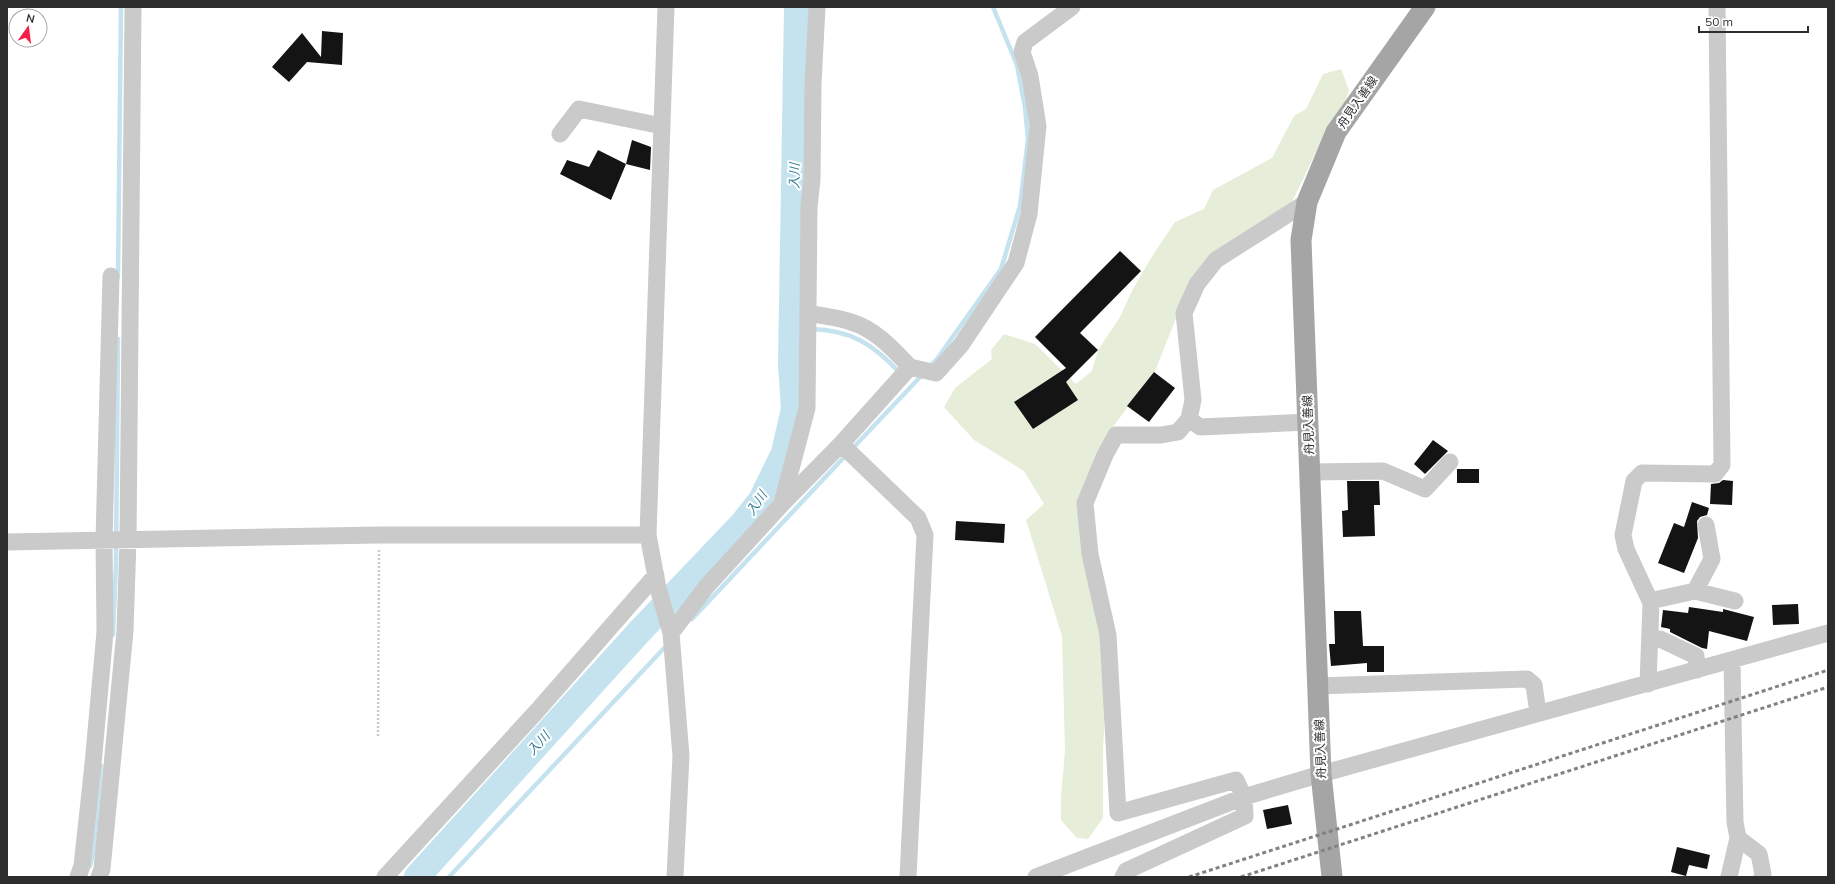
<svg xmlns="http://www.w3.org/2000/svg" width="1835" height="884" font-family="Mulish,'Noto Sans JP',sans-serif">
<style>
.green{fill:#e6edd9}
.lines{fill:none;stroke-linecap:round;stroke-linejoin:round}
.stream{stroke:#c4e3ee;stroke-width:4.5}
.river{stroke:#c4e3ee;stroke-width:26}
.building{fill:#141414}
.path{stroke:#cacaca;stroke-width:2.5;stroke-dasharray:2 2;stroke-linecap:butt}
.minor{stroke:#cacaca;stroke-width:17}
.major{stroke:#a5a5a5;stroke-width:21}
.rail{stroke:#828282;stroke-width:3;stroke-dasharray:4 3;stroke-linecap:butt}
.labels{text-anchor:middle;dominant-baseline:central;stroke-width:4;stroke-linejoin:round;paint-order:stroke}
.street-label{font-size:12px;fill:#2d2d2d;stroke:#fff}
.water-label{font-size:13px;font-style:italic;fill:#347d97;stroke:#fff}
</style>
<rect width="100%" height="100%" fill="#fff"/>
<path class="green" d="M1341,69L1349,90L1345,103L1320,144L1290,206L1189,285L1156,369L1110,431L1085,481L1078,505L1101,638L1106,696L1103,750V818L1088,839L1077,838L1061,820V797L1065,751L1062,636L1026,520L1044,504L1024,471L974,440L944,407L955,388L992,359L991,350L1004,334L1035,344L1076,384L1092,371L1098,350L1120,317L1132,291L1151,258L1175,222L1204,209L1213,190L1272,158L1294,116L1306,109L1323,74Z"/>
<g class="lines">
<path class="stream" d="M118,277L121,7
M792,328L804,329
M811,329C851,330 873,344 900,373
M929,367L937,359L1001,269L1020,206L1028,139L1025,107L1017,65L993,7
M852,449L923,374
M692,619L847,454
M113,635L116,563L118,339
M90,866L93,854L101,766
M449,877L667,645"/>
<path class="river" d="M417,877L639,632L742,524L761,500L784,453L794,409L791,364L797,7"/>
</g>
<path class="building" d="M322,31L343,33L342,65L307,62L289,82L272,67L302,33L321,57Z
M632,140L651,147L650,170L626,164Z
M598,150L626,164L611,200L560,174L567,160L589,167Z
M1120,251L1141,271L1080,333L1098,350L1066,382L1078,400L1033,429L1014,402L1066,368L1035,337Z
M1154,372L1175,388L1149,422L1127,406Z
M1433,440L1448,451L1425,474L1414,464Z
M1457,469H1479V483H1457Z
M1723,480L1733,481L1732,505L1710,504L1711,484L1719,483Z
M1347,481H1379L1380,505H1374L1375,536L1343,537L1342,511L1348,510Z
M1692,502L1709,508L1707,515L1700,517L1697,521L1698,538L1684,573L1658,563L1674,523L1684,527Z
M956,521L1005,524L1004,543L955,540Z
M1798,604L1799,624L1773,625L1772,605Z
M1689,607L1723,612V609L1754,617L1747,641L1709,631L1707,649L1702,648L1670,632V629L1661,627L1663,610L1688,613Z
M1334,611H1361L1363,646H1384V672H1367V663L1331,666L1329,644H1335Z
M1288,805L1292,824L1267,829L1263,810Z
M1677,847L1710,855L1707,869L1689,865L1686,876L1671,872Z"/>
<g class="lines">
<path class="path" d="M378,736L379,550"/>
<path class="minor" d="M666,7L648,535L658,588L671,633L681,756L675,877
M560,134L579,109L662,126
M808,313C822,316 837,317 851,322C875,329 893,349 910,367
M1189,419L1200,427L1308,422
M841,444L918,518L925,535L908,877
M1310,472L1383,471L1425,489L1450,462
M782,503L807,408L809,207L812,179L813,84L817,7
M7,542L379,535H648
M1695,591L1735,601
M1650,601L1695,591L1712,559L1706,525
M671,633L707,586L781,505L841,444L910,367L936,373L961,345L1016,263L1029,214L1038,126L1030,76L1022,52L1025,42L1072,7
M1660,639L1696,656L1697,670
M1732,661L1735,822L1738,838L1759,854L1763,874L1762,877
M1648,684L1651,603L1626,549L1623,535L1634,481L1642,473L1715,474L1722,465L1717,7
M1318,686L1527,679L1534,685L1538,713
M78,877L82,866L93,764L105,632L104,540L111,276
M99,877L102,869L125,631L128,540L133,7
M385,877L537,711L656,575
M1036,877L1244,797L1321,774L1828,633
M1123,877L1126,871L1245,816L1244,797L1236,780L1118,813L1108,635L1090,554L1085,503L1105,455L1116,435H1161L1178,432L1189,419L1193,400L1184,313L1197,284L1216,260L1307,202
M1729,877L1738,838"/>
<path class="major" d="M1332,877L1321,774L1301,240L1307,202L1336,132L1425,7"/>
<path class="rail" d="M1189,877L1828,670
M1241,877L1828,687"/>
</g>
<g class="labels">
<g class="street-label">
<text transform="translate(1357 102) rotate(-55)">舟見入善線</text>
<text transform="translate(1308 425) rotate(-92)">舟見入善線</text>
<text transform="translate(1320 749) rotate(-92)">舟見入善線</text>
</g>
<g class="water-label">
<text transform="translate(794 176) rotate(-89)">入川</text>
<text transform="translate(756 503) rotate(-56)">入川</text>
<text transform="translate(538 743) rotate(-48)">入川</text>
</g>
</g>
<rect width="1835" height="884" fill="none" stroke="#2d2d2d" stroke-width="16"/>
<g transform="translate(28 28) rotate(14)"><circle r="19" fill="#ffffff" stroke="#ababab"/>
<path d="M0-3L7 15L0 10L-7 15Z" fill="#f51f49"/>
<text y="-6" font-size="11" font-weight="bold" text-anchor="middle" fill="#2d2d2d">N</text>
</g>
<path d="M1699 26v6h109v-6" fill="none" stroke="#2d2d2d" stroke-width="2"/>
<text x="1705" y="26" font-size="12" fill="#2d2d2d" stroke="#ffffff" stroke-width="3" paint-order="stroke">50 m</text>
</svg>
